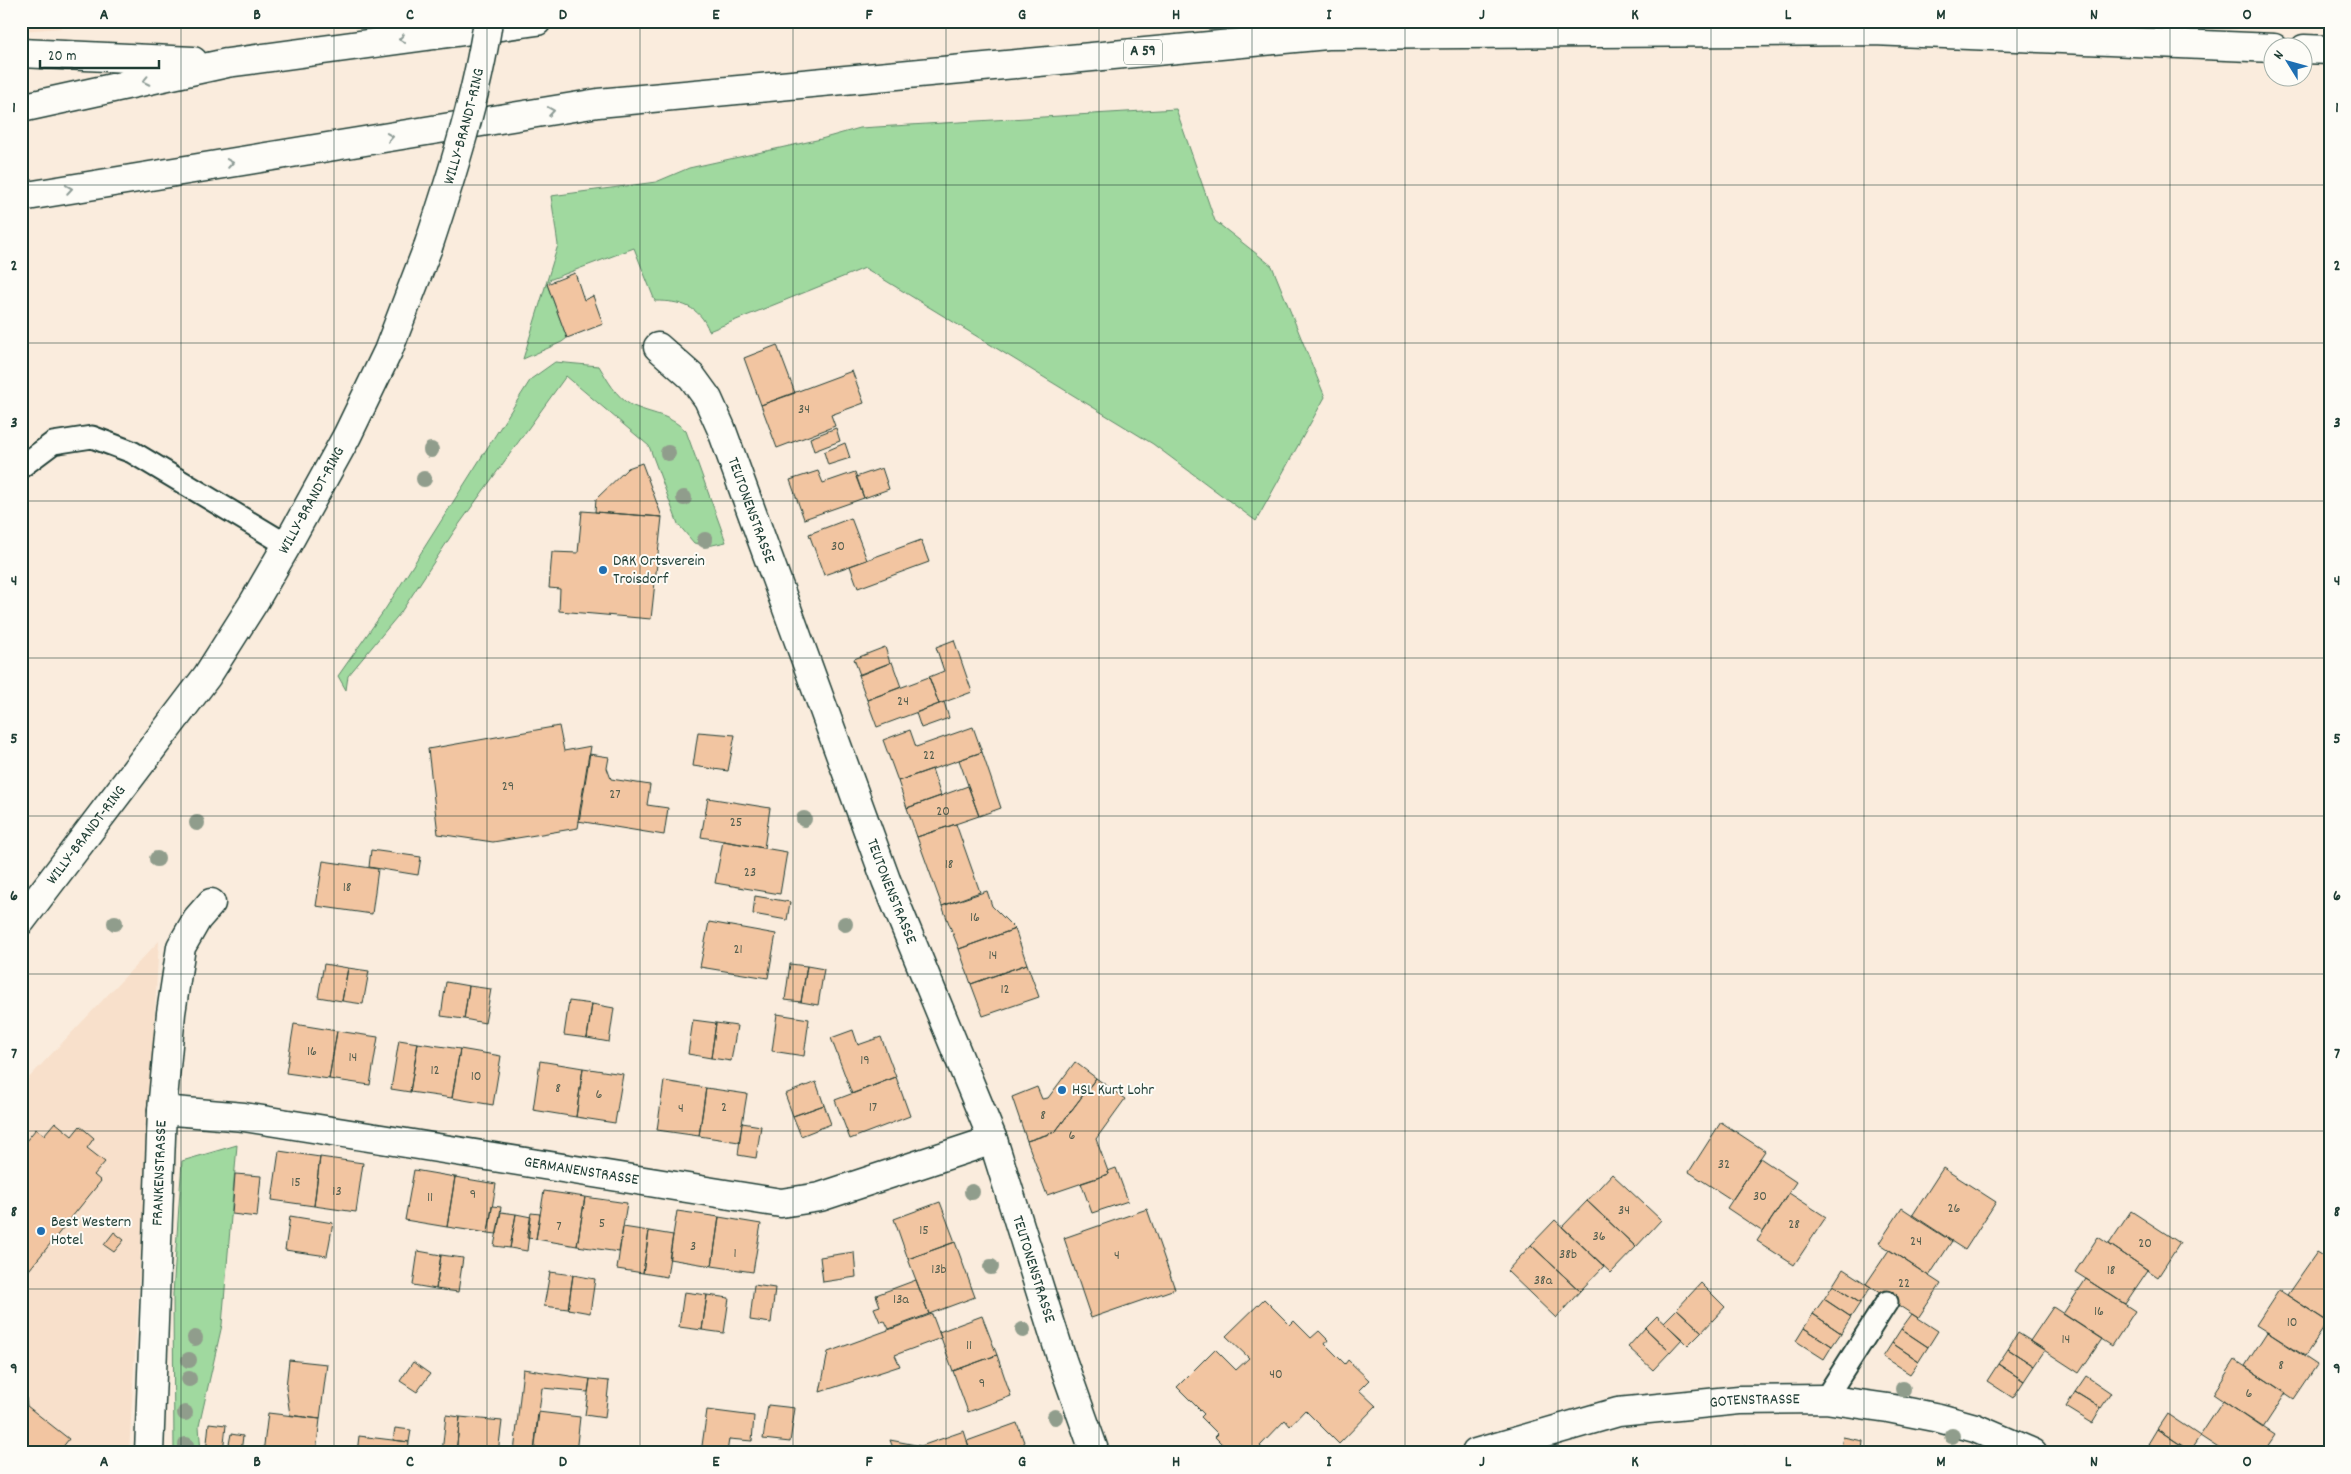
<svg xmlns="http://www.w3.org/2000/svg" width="2351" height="1474" font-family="Dekko,sans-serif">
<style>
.built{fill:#f8e0cb}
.green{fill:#a0d99f;stroke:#608b6a}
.building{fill:#f2c5a1;stroke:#1f3d34}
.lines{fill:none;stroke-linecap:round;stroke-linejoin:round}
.lane-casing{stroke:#1f3d34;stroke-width:25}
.street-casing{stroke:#1f3d34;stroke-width:31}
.secondary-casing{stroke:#1f3d34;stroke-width:31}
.highway-casing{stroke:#1f3d34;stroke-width:31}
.lane{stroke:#fdfcf7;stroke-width:21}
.street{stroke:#fdfcf7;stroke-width:28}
.secondary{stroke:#fdfcf7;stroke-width:28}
.highway{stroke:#fdfcf7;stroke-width:28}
.secondary-bridge-casing{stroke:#1f3d34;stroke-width:31;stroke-linecap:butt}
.secondary-bridge{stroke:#fdfcf7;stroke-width:28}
.tree{fill:#909d8c}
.oneway{stroke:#8e9c96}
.grid{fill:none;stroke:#1f3d34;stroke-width:1;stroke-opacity:0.55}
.poi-dot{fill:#1f6fb2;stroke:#fdfcf7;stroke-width:2}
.labels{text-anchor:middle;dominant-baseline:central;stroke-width:4;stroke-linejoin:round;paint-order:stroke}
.number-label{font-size:14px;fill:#545f4f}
.shield{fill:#fdfcf7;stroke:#62766e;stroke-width:1}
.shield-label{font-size:15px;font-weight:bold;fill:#1f3d34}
.street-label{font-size:16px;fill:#1f3d34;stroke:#fdfcf7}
.poi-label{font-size:16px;fill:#1f3d34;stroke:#fdfcf7;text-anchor:start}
.neatline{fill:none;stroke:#1f3d34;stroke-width:2}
.grid-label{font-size:16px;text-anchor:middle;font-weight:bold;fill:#1f3d34}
</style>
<rect width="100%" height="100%" fill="#faecdd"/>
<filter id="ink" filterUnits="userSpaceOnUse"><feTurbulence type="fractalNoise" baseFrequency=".02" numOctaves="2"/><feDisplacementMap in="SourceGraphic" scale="10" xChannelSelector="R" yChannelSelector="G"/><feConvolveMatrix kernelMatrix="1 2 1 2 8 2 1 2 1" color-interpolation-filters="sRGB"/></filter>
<g filter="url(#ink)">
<path class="built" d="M21,21H159L21,31Z
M159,941L129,1453H21V1086Z"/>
<path class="green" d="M1176,109L1215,221L1272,266L1325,397L1256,521L1153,444L865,268L709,331C700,306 680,301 655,301L634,248L549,280L547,284L567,338L562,342L523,359L558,245L551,196L656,182L689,168L821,139L860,128Z
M555,362L599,366C607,379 616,397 631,405C653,415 667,413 686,431L726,542L708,546L694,543L678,524L649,446L566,376L455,530L401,612L348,676L346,690L338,676L386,608L531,379Z
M237,1145L222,1325L199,1426L201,1453H174L173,1294L182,1161Z"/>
<path class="building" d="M575,273L584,300L593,296L603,324L567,338L547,284Z
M777,345L795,393L761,405L744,358Z
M852,371L864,403L831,415L835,426L777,448L761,405Z
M836,428L840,441L814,451L810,438Z
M845,443L850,458L828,465L824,452Z
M642,463L662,517L595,512L596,499L628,468Z
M882,468L889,489L864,498L856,477Z
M818,471L823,483L855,472L864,498L804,519L790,480Z
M582,511L662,517L651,619L559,611L560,589L549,588L552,552L578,553Z
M851,518L867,560L824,575L809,534Z
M921,540L929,562L858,588L850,566Z
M954,640L972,692L939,704L929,677L944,671L936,647Z
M885,647L890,663L860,675L854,659Z
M892,662L901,687L867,700L858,675Z
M929,677L939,704L877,727L867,700Z
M944,702L949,718L921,728L916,713Z
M559,726L564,751L591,746L578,828L493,842L438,834L428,749Z
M973,727L982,752L898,781L883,740L910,730L916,747Z
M698,732L735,735L728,771L693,766Z
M982,752L1001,808L979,816L959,760Z
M589,754L609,757L607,768L611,779L650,785L647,805L668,808L664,835L578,821Z
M932,769L941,796L907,808L898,781Z
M968,786L979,816L917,837L907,808Z
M708,798L770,808L764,848L701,837Z
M956,824L980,892L942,906L917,837Z
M723,841L787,852L780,894L715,883Z
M371,850L421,857L418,875L369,867Z
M323,861L378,869L372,914L316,906Z
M987,891L992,906L1015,929L959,949L942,906Z
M755,896L790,902L787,920L753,914Z
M709,922L776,934L768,978L700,967Z
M1015,929L1027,964L971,984L959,949Z
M324,964L348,968L342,1001L318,997Z
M790,964L807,966L801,1002L785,1000Z
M1027,964L1039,997L983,1016L971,984Z
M807,966L824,969L818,1005L801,1002Z
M348,968L369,971L363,1004L342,1001Z
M446,982L469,986L464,1019L441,1016Z
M469,986L491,989L485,1023L464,1019Z
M569,1001L592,1004L587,1038L564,1035Z
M592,1004L614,1008L609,1042L587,1038Z
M777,1014L809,1019L804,1056L772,1051Z
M693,1020L716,1023L711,1058L688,1054Z
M716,1023L737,1026L731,1061L711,1058Z
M294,1024L337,1031L329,1079L286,1073Z
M853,1030L858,1045L881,1037L896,1077L852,1094L831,1038Z
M337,1031L378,1037L370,1085L329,1079Z
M399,1040L418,1043L410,1092L391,1089Z
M418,1043L460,1049L452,1098L410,1092Z
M460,1049L501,1056L493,1105L452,1098Z
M540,1061L583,1068L576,1117L533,1110Z
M1075,1062L1096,1078L1055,1132L1027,1141L1012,1097L1037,1087L1042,1099L1048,1098Z
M583,1068L623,1074L615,1123L576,1117Z
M896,1077L910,1116L850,1139L835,1100Z
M1096,1078L1125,1099L1096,1139L1109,1174L1047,1195L1027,1141L1055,1132Z
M664,1081L706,1088L699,1136L657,1130Z
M816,1082L824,1105L793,1116L785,1094Z
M706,1088L747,1094L739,1142L699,1136Z
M824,1105L831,1124L801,1136L793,1116Z
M55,1122L72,1136L80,1126L94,1138L87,1148L105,1162L94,1175L101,1181L21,1280V1147L36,1129L44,1135Z
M1721,1122L1765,1151L1732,1200L1689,1172Z
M742,1123L761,1126L756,1158L738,1155Z
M279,1151L320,1157L314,1206L272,1200Z
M320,1157L363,1163L356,1212L314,1206Z
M1760,1158L1796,1182L1763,1232L1727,1208Z
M1116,1168L1128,1201L1092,1213L1081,1183L1109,1174L1108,1171Z
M1943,1168L1996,1202L1965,1250L1912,1216Z
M414,1170L455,1177L447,1227L405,1220Z
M235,1174L261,1176L257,1217L232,1214Z
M1612,1174L1661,1220L1636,1247L1587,1201Z
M455,1177L496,1184L488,1233L447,1227Z
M544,1191L585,1197L577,1246L536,1239Z
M1789,1193L1826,1217L1794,1265L1757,1241Z
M585,1197L627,1203L619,1252L577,1246Z
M1587,1201L1636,1247L1611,1273L1562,1227Z
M940,1202L955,1242L908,1259L894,1219Z
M492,1206L501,1207L497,1234L488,1233Z
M1902,1208L1952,1241L1929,1276L1879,1243Z
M1147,1209L1175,1289L1091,1318L1064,1238Z
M677,1211L719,1217L712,1266L669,1259Z
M2131,1211L2180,1243L2158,1277L2109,1244Z
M501,1212L516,1214L510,1248L494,1246Z
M531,1213L540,1214L536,1239L527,1238Z
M516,1214L531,1217L527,1251L510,1248Z
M290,1216L333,1223L327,1256L285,1250Z
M719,1217L761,1224L753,1272L712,1266Z
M1555,1220L1604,1266L1580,1291L1531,1245Z
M623,1227L649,1231L643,1273L617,1269Z
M649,1231L673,1235L667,1277L643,1273Z
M114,1232L124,1240L114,1252L104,1245Z
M2098,1237L2148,1270L2125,1304L2075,1272Z
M955,1242L975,1297L929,1314L908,1259Z
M1531,1245L1580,1291L1556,1318L1507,1271Z
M1889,1250L1941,1284L1918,1318L1866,1284Z
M418,1251L441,1255L436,1289L413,1285Z
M854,1252L856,1277L823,1282L820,1257Z
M2317,1252L2330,1260V1323L2287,1295Z
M441,1255L463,1258L458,1292L436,1289Z
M1843,1269L1871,1287L1860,1303L1833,1285Z
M550,1272L573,1275L568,1309L544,1306Z
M573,1275L595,1279L590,1313L568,1309Z
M2086,1279L2135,1311L2112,1346L2063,1314Z
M916,1280L929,1314L889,1329L885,1321L880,1322L874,1308L880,1306L876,1295Z
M1701,1283L1725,1307L1702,1332L1677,1309Z
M754,1285L775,1288L771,1323L750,1320Z
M1833,1285L1860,1303L1851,1317L1824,1299Z
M2279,1290L2328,1322L2305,1356L2256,1325Z
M684,1292L707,1295L702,1330L679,1327Z
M707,1295L729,1298L724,1333L702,1330Z
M1264,1299L1290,1325L1294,1321L1311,1338L1319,1331L1328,1340L1325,1344L1345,1364L1348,1360L1369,1380L1359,1390L1376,1406L1339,1444L1305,1410L1290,1426L1285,1420L1260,1446L1263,1449L1260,1453H1231L1215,1437L1218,1434L1201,1417L1204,1414L1177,1387L1215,1349L1236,1370L1249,1358L1226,1336Z
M1824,1299L1851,1317L1841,1333L1813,1314Z
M2053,1307L2102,1339L2079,1373L2030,1341Z
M1677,1309L1702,1332L1688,1346L1664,1322Z
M932,1314L941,1338L895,1355L900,1366L820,1392L828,1352Z
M1813,1314L1841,1333L1832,1346L1804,1328Z
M1912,1314L1938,1331L1928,1347L1901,1329Z
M982,1316L997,1355L953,1371L939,1332Z
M1657,1316L1682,1339L1670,1352L1645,1328Z
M1645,1328L1670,1352L1653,1370L1628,1347Z
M1804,1328L1832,1346L1824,1359L1796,1341Z
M1901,1329L1928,1347L1919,1361L1892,1343Z
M2267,1332L2317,1365L2294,1399L2245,1366Z
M2018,1333L2045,1350L2034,1366L2008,1349Z
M1892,1343L1919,1361L1910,1374L1883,1357Z
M2008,1349L2034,1366L2024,1381L1998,1364Z
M21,1350L27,1406L69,1439L58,1453H21Z
M997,1355L1011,1396L968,1412L953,1371Z
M289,1360L327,1364L320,1419L290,1415L286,1387Z
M2235,1360L2286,1393L2263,1428L2213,1394Z
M413,1362L430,1374L417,1392L400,1381Z
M1998,1364L2024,1381L2013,1398L1987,1381Z
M523,1369L590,1379L588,1392L542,1388L534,1453H514Z
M2086,1376L2111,1393L2101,1408L2075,1392Z
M590,1379L609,1381L605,1418L585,1415Z
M2075,1392L2101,1408L2092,1423L2066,1407Z
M2223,1401L2275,1435L2263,1453H2226L2200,1436Z
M768,1405L795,1408L790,1442L763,1439Z
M707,1410L754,1416L752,1441L729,1439L727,1453H701Z
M538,1412L580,1417L576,1453H534Z
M268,1413L320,1419L316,1453H263Z
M2167,1414L2200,1436L2190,1451L2157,1429Z
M446,1415L460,1417L456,1453H442Z
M460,1417L502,1421L498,1453H456Z
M209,1423L226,1425L223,1453H206Z
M1017,1423L1028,1453H971L967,1441Z
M395,1428L411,1430L409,1442L393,1440Z
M2157,1429L2190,1451L2189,1453H2162L2148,1444Z
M964,1431L971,1453H924L921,1446Z
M231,1434L243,1436L241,1452L228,1449Z
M359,1436L409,1442L408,1453H357Z
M1843,1437L1863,1441L1862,1451L1841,1447Z
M890,1440L921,1446L924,1453H895Z
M1745,1445L1749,1453H1729Z"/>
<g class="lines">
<g class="lane-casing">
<path id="lane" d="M21,467L53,443L92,437L132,452L287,545
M1825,1399L1887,1302"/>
</g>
<g class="street-casing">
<g id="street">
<path id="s1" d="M658,347L692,377L708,399L721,428L886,880L993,1140L1062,1360L1095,1453"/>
<path id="s2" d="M162,1110L244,1117L781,1203L820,1197L993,1140"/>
<path id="s3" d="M149,1453L162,1110L171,1013L181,947L197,919L211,903"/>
<path id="s4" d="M1476,1453L1618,1412L1739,1400L1825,1399L1888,1408L1939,1418L1975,1428L2033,1453"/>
</g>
</g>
<g class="secondary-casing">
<g id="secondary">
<path id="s5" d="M21,921L207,676L254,602L287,545L347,436L388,351L428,247"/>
</g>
</g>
<g class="highway-casing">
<path id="highway" d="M2304,49L2330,50
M21,53L193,61
M21,108L227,63L537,21
M21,197L598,103L1327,35L1873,31L2274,48"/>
</g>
<use href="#lane" class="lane"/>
<use href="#street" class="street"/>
<use href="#secondary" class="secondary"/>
<use href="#highway" class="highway"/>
<g class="secondary-bridge-casing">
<g id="secondary-bridge">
<path id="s6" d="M428,247C452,175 477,96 488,21"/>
</g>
</g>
<use href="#secondary-bridge" class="secondary-bridge"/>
</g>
<g class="tree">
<circle cx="431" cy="450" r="8"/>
<circle cx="668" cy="453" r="8"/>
<circle cx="424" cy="479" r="8"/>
<circle cx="684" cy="498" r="8"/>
<circle cx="705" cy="540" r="8"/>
<circle cx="804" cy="819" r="8"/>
<circle cx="197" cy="823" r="8"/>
<circle cx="157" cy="859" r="8"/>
<circle cx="115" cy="923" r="8"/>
<circle cx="845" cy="924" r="8"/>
<circle cx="972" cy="1192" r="8"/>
<circle cx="991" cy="1267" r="8"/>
<circle cx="1023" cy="1330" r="8"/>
<circle cx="195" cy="1338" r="8"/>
<circle cx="189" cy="1360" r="8"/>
<circle cx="189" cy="1379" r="8"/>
<circle cx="1903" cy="1389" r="8"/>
<circle cx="185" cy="1413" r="8"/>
<circle cx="1055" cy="1417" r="8"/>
<circle cx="1952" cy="1436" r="8"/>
<circle cx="186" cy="1445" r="8"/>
</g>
<defs><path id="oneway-chevron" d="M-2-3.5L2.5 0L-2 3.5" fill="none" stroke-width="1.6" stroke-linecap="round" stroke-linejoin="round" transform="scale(1.25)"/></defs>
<g class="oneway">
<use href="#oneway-chevron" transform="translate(402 39) rotate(172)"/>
<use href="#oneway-chevron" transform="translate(146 81) rotate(168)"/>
<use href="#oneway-chevron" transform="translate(551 111) rotate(-9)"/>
<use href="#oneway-chevron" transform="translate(390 137) rotate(-9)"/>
<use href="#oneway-chevron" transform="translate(230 163) rotate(-9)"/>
<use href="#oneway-chevron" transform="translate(69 189) rotate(-9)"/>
</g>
</g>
<path class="grid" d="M181,21V1453M334,21V1453M487,21V1453M640,21V1453M793,21V1453M946,21V1453M1099,21V1453M1252,21V1453M1405,21V1453M1558,21V1453M1711,21V1453M1864,21V1453M2017,21V1453M2170,21V1453M21,185H2330M21,343H2330M21,501H2330M21,658H2330M21,816H2330M21,974H2330M21,1131H2330M21,1289H2330"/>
<g class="poi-dot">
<circle cx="603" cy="570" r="5"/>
<circle cx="1062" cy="1090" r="5"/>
<circle cx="41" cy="1231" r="5"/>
</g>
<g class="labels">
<g class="number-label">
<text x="804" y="410">34</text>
<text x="838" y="547">30</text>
<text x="903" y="702">24</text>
<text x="929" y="756">22</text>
<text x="508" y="787">29</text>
<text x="615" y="795">27</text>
<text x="943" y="812">20</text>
<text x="736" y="823">25</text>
<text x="949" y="865">18</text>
<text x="750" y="873">23</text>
<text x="347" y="888">18</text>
<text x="975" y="918">16</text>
<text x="738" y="950">21</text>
<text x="993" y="956">14</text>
<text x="1005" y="990">12</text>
<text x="312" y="1052">16</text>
<text x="353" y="1058">14</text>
<text x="865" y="1061">19</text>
<text x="435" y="1071">12</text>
<text x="476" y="1077">10</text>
<text x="558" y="1089">8</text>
<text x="599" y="1095">6</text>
<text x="724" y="1108">2</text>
<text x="873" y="1108">17</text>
<text x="681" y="1109">4</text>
<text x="1043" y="1116">8</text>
<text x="1072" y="1136">6</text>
<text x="1724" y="1165">32</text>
<text x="296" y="1183">15</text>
<text x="337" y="1192">13</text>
<text x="473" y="1195">9</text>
<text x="1760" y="1197">30</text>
<text x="430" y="1198">11</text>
<text x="1954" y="1209">26</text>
<text x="1624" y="1211">34</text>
<text x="602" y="1224">5</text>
<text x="1794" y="1225">28</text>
<text x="559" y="1227">7</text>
<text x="924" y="1231">15</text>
<text x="1599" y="1237">36</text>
<text x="1916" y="1242">24</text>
<text x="2145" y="1244">20</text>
<text x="693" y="1247">3</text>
<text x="735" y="1254">1</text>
<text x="1568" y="1255">38b</text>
<text x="1117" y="1256">4</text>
<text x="939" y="1270">13b</text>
<text x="2111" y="1271">18</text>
<text x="1543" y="1281">38a</text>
<text x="1904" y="1284">22</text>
<text x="901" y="1300">13a</text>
<text x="2099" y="1312">16</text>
<text x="2292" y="1323">10</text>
<text x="2066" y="1340">14</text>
<text x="969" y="1346">11</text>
<text x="2281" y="1366">8</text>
<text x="1276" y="1375">40</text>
<text x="982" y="1384">9</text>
<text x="2249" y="1394">6</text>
</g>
<rect class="shield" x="1124" y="39.5" width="38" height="25" rx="4"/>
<g class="shield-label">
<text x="1143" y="52">A 59</text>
</g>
<g class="street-label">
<text stroke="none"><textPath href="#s6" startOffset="126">WILLY-BRANDT-RING</textPath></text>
<text stroke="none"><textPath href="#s5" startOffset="512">WILLY-BRANDT-RING</textPath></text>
<text stroke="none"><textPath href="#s1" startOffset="192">TEUTONENSTRASSE</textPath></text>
<text stroke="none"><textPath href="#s5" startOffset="108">WILLY-BRANDT-RING</textPath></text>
<text stroke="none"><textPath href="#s1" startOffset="598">TEUTONENSTRASSE</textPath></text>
<text stroke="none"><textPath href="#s2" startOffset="424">GERMANENSTRASSE</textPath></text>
<text stroke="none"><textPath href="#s3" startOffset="280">FRANKENSTRASSE</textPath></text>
<text stroke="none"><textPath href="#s1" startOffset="1002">TEUTONENSTRASSE</textPath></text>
<text stroke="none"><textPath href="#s4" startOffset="285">GOTENSTRASSE</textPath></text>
</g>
<g class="poi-label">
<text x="613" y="561">DRK Ortsverein<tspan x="613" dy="18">Troisdorf</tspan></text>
<text x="1072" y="1090">HSL Kurt Lohr</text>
<text x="51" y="1222">Best Western<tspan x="51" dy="18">Hotel</tspan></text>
</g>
</g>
<rect width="2351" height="1474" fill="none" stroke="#fdfcf7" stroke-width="55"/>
<g transform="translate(2288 62) rotate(307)"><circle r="24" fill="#fdfcf7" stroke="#a4b0a9"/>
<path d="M0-4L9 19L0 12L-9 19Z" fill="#1f6fb2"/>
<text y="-8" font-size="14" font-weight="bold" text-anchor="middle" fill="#1f3d34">N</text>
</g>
<path d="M40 60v8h119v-8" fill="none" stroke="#1f3d34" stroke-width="2.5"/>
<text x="48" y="60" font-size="15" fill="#1f3d34" stroke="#fdfcf7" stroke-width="4" paint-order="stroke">20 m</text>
<rect x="28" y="28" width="2296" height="1418" class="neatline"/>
<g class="grid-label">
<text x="104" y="19">A</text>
<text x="257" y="19">B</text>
<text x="410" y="19">C</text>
<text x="563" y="19">D</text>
<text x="716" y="19">E</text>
<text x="869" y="19">F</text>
<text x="1022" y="19">G</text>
<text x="1176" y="19">H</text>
<text x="1329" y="19">I</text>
<text x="1482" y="19">J</text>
<text x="1635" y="19">K</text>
<text x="1788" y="19">L</text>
<text x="1941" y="19">M</text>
<text x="2094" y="19">N</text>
<text x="2247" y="19">O</text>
<text x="14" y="112">1</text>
<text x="2337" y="112">1</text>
<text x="14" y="270">2</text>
<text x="2337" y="270">2</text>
<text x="14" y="427">3</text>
<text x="2337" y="427">3</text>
<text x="14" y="585">4</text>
<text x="2337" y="585">4</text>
<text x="14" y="743">5</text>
<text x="2337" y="743">5</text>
<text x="14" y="900">6</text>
<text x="2337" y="900">6</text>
<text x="14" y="1058">7</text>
<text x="2337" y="1058">7</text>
<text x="14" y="1216">8</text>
<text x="2337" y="1216">8</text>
<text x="14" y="1373">9</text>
<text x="2337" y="1373">9</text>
<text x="104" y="1466">A</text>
<text x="257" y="1466">B</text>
<text x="410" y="1466">C</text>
<text x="563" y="1466">D</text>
<text x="716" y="1466">E</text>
<text x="869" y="1466">F</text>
<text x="1022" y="1466">G</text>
<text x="1176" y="1466">H</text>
<text x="1329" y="1466">I</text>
<text x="1482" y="1466">J</text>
<text x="1635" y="1466">K</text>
<text x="1788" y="1466">L</text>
<text x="1941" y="1466">M</text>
<text x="2094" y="1466">N</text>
<text x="2247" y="1466">O</text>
</g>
</svg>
